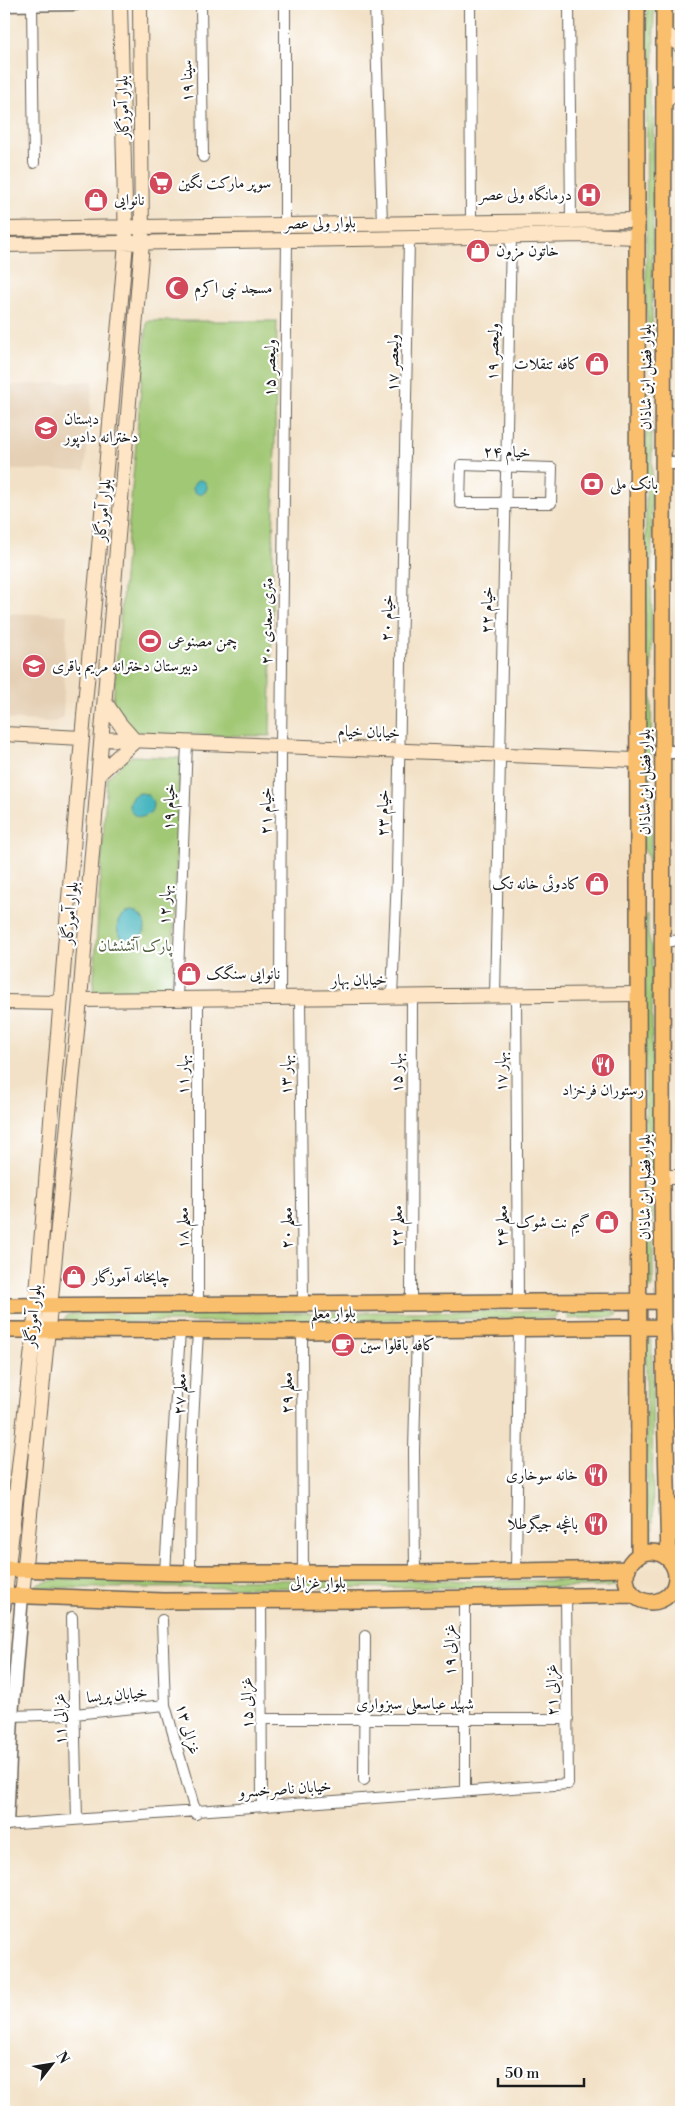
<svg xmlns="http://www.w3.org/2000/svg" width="685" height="2116" font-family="'Libre Bodoni',Amiri,serif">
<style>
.built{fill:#e5d0b5}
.green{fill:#a1c874;stroke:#5e7248}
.water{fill:#47b6bf;stroke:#32696e}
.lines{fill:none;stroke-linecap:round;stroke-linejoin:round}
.minor-casing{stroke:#676158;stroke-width:12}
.tertiary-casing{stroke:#676158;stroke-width:15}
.secondary-casing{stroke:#676158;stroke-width:16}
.primary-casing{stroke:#676158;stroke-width:18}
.minor{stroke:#fff;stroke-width:10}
.tertiary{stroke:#fff;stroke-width:12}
.secondary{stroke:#fde5c5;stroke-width:14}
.primary{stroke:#f9bf6d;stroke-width:15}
.labels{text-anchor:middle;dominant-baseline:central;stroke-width:4.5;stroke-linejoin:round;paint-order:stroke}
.street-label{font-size:16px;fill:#1c1c1c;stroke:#fff}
.poi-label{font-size:16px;fill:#1c1c1c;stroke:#fff;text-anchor:start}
.park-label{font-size:16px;fill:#51613f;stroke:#fff}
</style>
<rect width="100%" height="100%" fill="#fff"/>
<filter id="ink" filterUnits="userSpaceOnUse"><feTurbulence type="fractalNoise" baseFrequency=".02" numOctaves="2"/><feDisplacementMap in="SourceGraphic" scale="10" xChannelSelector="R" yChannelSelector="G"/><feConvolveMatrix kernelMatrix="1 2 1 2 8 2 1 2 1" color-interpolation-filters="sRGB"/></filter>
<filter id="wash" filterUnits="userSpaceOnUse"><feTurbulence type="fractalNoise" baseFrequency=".0096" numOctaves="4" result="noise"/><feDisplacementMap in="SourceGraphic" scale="20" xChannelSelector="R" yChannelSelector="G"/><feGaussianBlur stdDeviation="1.12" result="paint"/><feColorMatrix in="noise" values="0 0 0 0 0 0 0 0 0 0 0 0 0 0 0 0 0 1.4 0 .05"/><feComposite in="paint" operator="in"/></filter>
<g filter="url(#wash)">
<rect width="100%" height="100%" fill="#f2e1c6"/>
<path class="built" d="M93,381L85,470H4V386Z
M4,613L67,615L63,718L55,722L4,719Z"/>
<path class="green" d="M647,4H654L652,345L650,344L646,310Z
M147,321H277L270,736L137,734L113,701Z
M647,384L652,413L651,879L649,881L648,856L643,848Z
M131,756L180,758L172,989L93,992L107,778Z
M646,914L648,916V935L652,948L653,1285L652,1288L649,1290L646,1285L645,919Z
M610,1310L618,1314L616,1317L568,1319V1311Z
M555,1311L557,1315L555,1318L71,1323L65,1319L66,1316L71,1314Z
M648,1338H650L652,1345L653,1542L650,1544L647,1538L646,1344Z
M58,1579L600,1581H615V1585L609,1587L37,1588L35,1585Z"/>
<path class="water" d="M193 487a7 7 0 1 1 14 0a7 7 0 1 1-14 0Z
M129 805a12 12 0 1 1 24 0a12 12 0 1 1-24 0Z
M117 927a14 14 0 1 1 28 0a14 14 0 1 1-28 0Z"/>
</g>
<g filter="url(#ink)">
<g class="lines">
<g class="minor-casing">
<path id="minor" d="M32,4L34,163
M201,4L203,157
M285,4V225
M375,4L382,224
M470,4L471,222
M569,4L571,221
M461,465L552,468L551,503H460Z
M662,942L681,940
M495,996L511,238
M516,996L518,1302
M392,997L397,875L409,239
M280,998L281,746L287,241
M300,998L303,1304
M177,999L187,743
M411,1303L412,997
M198,1304V999
M302,1331L303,1573
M516,1571L519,1329
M165,1572L180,1331
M190,1573L191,1459L198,1331
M415,1573L414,1451L417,1329
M261,1600L262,1806
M72,1617L77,1819
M162,1620L165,1705L196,1814
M12,1716L74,1714L165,1705
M263,1719H568
M364,1780L365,1636
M465,1791V1599
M4,1825L568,1784L566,1595"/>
</g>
<g class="tertiary-casing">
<path id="tertiary" d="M4,5L75,4
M664,463H681
M662,752H681
M4,1608L5,1595
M7,1824L12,1716L22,1596"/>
</g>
<g class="secondary-casing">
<path id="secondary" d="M663,31L681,46
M664,102L681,89
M4,229L636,220
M4,245L586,235L636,237
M4,734L82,738
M102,739L635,760
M99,774L135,741L120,724L105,702
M80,1000L638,994
M4,1002L60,1003
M662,1177H681
M5,1595L34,1330L82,738L126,243L120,4
M22,1596L80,1000L142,243L140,4"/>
</g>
<g class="primary-casing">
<path id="primary" d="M637,4C634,521 637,1038 639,1556
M664,4L662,1177L663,1327L669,1560
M4,1306L663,1301
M4,1330L302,1331L663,1327
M671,1507L677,1525L681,1531
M626 1577a25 25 0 1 1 50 0a25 25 0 1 1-50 0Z
M4,1569L190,1573H415L628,1569
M4,1595L163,1601L366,1600L633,1595"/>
</g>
<use href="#minor" class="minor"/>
<use href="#tertiary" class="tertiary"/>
<use href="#secondary" class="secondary"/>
<use href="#primary" class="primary"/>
</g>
</g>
<defs>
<g id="supermarket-disc" transform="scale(1.25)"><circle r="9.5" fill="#d1495b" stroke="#fff"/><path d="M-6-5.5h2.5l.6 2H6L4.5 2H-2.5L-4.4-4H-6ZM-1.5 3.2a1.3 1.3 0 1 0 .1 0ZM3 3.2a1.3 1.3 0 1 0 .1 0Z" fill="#fff"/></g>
<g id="hospital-disc" transform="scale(1.25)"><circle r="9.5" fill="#d1495b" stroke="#fff"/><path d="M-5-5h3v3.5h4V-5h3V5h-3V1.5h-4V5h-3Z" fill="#fff"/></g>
<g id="shop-disc" transform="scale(1.25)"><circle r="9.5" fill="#d1495b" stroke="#fff"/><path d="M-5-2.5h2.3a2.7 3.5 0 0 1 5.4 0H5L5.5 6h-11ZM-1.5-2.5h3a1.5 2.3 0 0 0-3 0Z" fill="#fff"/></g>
<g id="mosque-disc" transform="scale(1.25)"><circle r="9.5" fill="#d1495b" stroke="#fff"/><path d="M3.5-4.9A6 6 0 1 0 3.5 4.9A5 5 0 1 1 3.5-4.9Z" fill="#fff"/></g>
<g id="school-disc" transform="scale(1.25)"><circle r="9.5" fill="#d1495b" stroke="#fff"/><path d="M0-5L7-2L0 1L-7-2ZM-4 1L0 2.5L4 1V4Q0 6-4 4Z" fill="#fff"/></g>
<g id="bank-disc" transform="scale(1.25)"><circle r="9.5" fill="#d1495b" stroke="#fff"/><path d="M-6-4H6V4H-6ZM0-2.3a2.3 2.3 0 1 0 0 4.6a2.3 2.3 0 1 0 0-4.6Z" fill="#fff"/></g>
<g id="stadium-disc" transform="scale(1.25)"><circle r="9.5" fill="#d1495b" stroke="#fff"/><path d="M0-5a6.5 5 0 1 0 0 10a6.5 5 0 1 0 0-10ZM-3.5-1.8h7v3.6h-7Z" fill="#fff"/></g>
<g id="restaurant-disc" transform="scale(1.25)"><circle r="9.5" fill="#d1495b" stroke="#fff"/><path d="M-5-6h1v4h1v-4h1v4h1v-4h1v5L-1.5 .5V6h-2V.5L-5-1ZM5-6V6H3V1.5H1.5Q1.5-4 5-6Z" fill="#fff"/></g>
<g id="cafe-disc" transform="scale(1.25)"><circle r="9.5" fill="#d1495b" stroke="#fff"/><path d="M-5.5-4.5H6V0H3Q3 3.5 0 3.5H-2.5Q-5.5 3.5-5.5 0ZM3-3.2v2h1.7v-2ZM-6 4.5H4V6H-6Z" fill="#fff"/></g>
</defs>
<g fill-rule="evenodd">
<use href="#supermarket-disc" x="161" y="183"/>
<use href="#hospital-disc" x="589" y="195"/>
<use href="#shop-disc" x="96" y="200"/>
<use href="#shop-disc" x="478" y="251"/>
<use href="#mosque-disc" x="177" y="288"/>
<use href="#shop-disc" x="597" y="364"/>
<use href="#school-disc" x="46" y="428"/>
<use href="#bank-disc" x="592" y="484"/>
<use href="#stadium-disc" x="150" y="641"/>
<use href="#school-disc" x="34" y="666"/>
<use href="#shop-disc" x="597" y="884"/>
<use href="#shop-disc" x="189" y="974"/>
<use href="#restaurant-disc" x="603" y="1065"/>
<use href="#shop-disc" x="607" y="1222"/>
<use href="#shop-disc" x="74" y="1277"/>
<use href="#cafe-disc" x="343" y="1345"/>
<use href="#restaurant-disc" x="596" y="1475"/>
<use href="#restaurant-disc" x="596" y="1524"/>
</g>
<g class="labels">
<g class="street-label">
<text transform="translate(187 81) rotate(-91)">سینا ۱۹</text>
<text transform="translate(123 107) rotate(-91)">بلوار آموزگار</text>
<text transform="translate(320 223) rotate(-1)">بلوار ولی عصر</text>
<text transform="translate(493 352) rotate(-88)">ولیعصر ۱۹</text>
<text transform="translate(393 363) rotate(-89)">ولیعصر ۱۷</text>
<text transform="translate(270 368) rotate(-89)">ولیعصر ۱۵</text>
<text transform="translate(646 377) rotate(-90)">بلوار فضل ابن شاذان</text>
<text transform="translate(507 452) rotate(1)">خیام ۲۴</text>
<text transform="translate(103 510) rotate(-85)">بلوار آموزگار</text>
<text transform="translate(487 610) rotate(-89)">خیام ۲۲</text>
<text transform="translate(387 618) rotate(-88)">خیام ۲۰</text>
<text transform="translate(267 621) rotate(-89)">۲۰ متری سعدی</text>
<text transform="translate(369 732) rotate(2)">خیابان خیام</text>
<text transform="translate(645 782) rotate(-90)">بلوار فضل ابن شاذان</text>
<text transform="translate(169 807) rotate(-88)">خیام ۱۹</text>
<text transform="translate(266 811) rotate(-90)">خیام ۲۱</text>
<text transform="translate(383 813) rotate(-89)">خیام ۲۳</text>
<text transform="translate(165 905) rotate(-88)">بهار ۱۲</text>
<text transform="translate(70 913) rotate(-85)">بلوار آموزگار</text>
<text transform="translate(359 980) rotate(-1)">خیابان بهار</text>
<text transform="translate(501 1072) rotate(-90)">بهار ۱۷</text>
<text transform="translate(397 1073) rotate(-90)">بهار ۱۵</text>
<text transform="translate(183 1075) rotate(-90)">بهار ۱۱</text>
<text transform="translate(286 1075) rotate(-90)">بهار ۱۳</text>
<text transform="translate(645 1187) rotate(-90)">بلوار فضل ابن شاذان</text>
<text transform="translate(397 1226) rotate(-90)">معلم ۲۲</text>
<text transform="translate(502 1226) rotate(-90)">معلم ۲۴</text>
<text transform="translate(183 1228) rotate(-90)">معلم ۱۸</text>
<text transform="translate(287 1228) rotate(-90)">معلم ۲۰</text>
<text transform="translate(333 1313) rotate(-2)">بلوار معلم</text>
<text transform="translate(33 1316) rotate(-84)">بلوار آموزگار</text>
<text transform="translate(287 1393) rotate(-90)">معلم ۲۹</text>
<text transform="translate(180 1394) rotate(-87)">معلم ۲۷</text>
<text x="318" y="1583">بلوار غزالی</text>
<text transform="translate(450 1650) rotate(-90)">غزالی ۱۹</text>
<text transform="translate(552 1690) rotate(-91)">غزالی ۲۱</text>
<text transform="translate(117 1695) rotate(-5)">خیابان پریسا</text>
<text transform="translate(247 1703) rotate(-91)">غزالی ۱۵</text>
<text x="415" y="1704">شهید عباسعلی سبزواری</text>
<text transform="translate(60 1719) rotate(-91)">غزالی ۱۱</text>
<text transform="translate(188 1729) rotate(75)">غزالی ۱۳</text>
<text transform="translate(285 1789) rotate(-4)">خیابان ناصرخسرو</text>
</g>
<g class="poi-label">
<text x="178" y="183">سوپر مارکت نگین</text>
<text x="572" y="195" text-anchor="end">درمانگاه ولی عصر</text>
<text x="114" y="200">نانوایی</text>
<text x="496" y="251">خاتون مزون</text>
<text x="194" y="288">مسجد نبی اکرم</text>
<text x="580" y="364" text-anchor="end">کافه تنقلات</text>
<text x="64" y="419">دبستان<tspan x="64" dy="18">دخترانه دادپور</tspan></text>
<text x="610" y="484">بانک ملی</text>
<text x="168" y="641">چمن مصنوعی</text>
<text x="52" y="666">دبیرستان دخترانه مریم باقری</text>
<text x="580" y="884" text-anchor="end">کادوئی خانه تک</text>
<text x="206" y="974">نانوایی سنگک</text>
<text x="603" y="1090" text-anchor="middle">رستوران فرخزاد</text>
<text x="590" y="1222" text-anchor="end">گیم نت شوک</text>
<text x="92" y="1277">چاپخانه آموزگار</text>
<text x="360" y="1345">کافه باقلوا سین</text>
<text x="578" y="1475" text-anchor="end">خانه سوخاری</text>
<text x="578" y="1524" text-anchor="end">باغچه جیگرطلا</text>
</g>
<g class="park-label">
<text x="135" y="946">پارک آتشنشان</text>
</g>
</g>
<rect width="685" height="2116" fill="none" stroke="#fff" stroke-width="20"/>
<g transform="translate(52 2064) rotate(59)" stroke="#ffffff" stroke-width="4" paint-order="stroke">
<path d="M0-4L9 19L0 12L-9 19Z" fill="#1c1c1c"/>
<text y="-8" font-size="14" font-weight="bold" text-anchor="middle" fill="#1c1c1c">N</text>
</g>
<path d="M498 2078v8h86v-8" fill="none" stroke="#1c1c1c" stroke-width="2.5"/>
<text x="505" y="2078" font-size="15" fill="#1c1c1c" stroke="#ffffff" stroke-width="4" paint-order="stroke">50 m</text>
</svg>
